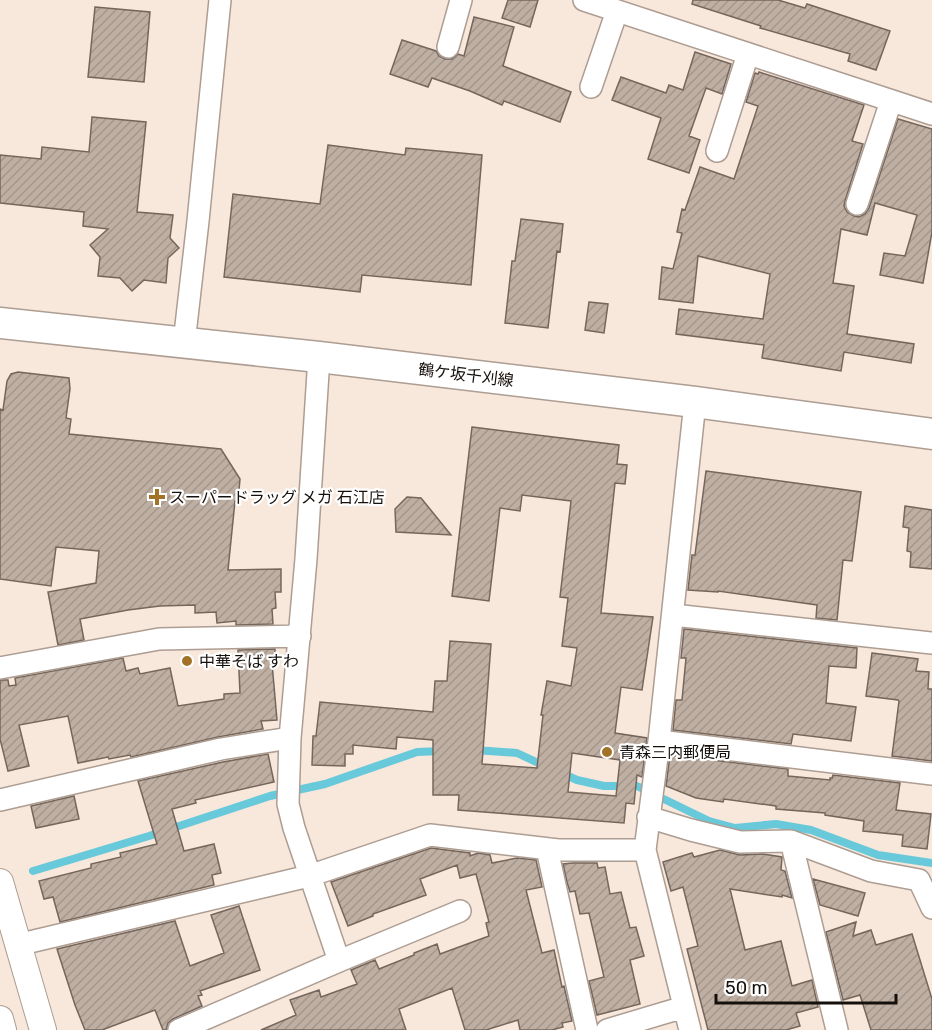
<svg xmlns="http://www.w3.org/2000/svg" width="932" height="1030" font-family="Rubik,'Noto Sans JP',sans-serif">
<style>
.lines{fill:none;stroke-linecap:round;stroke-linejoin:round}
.stream{stroke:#68c9da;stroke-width:8}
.building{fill:url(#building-hatch);stroke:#75665c;stroke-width:1.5;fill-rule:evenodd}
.minor-casing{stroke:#ad9d92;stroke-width:24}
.tertiary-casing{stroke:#ad9d92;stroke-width:28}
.secondary-casing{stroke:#ad9d92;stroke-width:33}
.minor{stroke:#fff;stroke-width:21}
.tertiary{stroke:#fff;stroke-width:26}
.secondary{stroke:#fff;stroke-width:30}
.poi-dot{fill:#a27326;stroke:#fff;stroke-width:2}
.labels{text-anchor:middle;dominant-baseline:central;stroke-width:4.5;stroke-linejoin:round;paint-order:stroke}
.street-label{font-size:16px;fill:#16100c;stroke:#fff}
.poi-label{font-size:16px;fill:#16100c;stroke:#fff;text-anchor:start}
</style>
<defs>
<pattern id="building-hatch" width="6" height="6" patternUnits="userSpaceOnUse" patternTransform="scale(1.5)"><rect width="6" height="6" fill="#bfafa3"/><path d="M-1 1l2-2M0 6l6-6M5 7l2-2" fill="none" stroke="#a3968b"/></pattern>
</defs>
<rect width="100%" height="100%" fill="#f8e7db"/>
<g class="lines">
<path class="stream" d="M475,750L517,753L547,767
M561,773L577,780L604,786H637L709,821L735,828L776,824L811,830L878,855L932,863
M33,871L149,836L270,796L325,784L417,752L442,751"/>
</g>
<path class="building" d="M508,0H538L530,27L502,18Z
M693,0H778L805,8L807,4L890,31L876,70L848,61L850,54L760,28L761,26L692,4Z
M95,7L150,12L144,82L88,77Z
M474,17L514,27L503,66L571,92L560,122L504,101L502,105L470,91L432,78L428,87L390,74L402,40L436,51L439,56L445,59H452L458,54L464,56Z
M695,52L731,64L722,94L706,88L689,136L700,140L689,173L648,159L661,118L612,100L621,77L666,93L669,85L683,90Z
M759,72L864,105L852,141L863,144L845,201L844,206L847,212L854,216L859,217L865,214L869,208L898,119L932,129V232L923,283L880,275L884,253L905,256L917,215L875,203L867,235L841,229L833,283L854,286L847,334L914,344L911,363L844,352L841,371L762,358L764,345L676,334L679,309L763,319L770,274L698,256L693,303L659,299L662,267L673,269L682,233L677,232L682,209L685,210L700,167L734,179L758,106L746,102L755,73L758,74Z
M92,117L146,122L137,212L173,215L170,238L179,248L168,258L166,283L144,280L132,291L120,278L98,276L100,257L90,245L108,229L83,226L84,212L0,203V155L41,159L42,147L89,152Z
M328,145L405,155L406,148L482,155L471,285L362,275L360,292L224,277L233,194L320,204Z
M521,219L563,224L560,252L557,251L548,328L505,323L512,261H515Z
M589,302L608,304L604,333L585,330Z
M18,372L69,378L70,389L66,418L71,419L69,434L221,449L240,479L238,501H235L228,570L281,569V592H275L276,608L272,609L273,624L236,625V621L217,623L216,612L195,613V605L160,606L128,610L80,619L84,640L58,645L48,592L96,583L99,551L56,547L51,586L0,579V409L3,410L7,381L11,374Z
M472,427L619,445L617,464L627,465L625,484L615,483L601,613L653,617L642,690L621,687L615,733L647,738L642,777L637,775L634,804L626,803L624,823L458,810L459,795H433V740L397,737L396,749L353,745V754H345V766L312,765L313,736H316L320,702L433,712L435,681H447L450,641L491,644L482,764L537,768L543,715H541L547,681L571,686L577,648L562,646L568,598L560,597L571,501L522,495L520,511L500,508L489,601L452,596ZM572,753L620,760L616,796L568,792Z
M706,471L861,492L852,561L843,560L837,620L816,618L817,605L718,591V592L688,590L692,555H695Z
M407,497L421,498L451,535L396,532L395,509Z
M905,506L932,510V569L910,567L911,552L907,551L909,528L903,527Z
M684,629L857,648L856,668L829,666L826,703L856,707L851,741L793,734L791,744L673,730L676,700H682L686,658H681Z
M275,649V663H272L277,720L261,721L263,729L218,737L131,757L130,755L109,759L108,757L78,763L68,716L19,725L29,766L8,771L0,739V680H8L9,686L16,685L15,678L123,658L126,671L138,668L140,674L170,668L178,706L224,699V694L240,693L238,650Z
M872,653L918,659L916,671L929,672L928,689H932V761L892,756L899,701L898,700L866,696Z
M268,754L274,782L195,800L196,803L172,809L184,851L214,844L221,873L212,875L214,885L60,922L53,897L44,899L39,881L91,868V864L121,857L120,853L157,844L138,781L223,762Z
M670,755L788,769V776L830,780V778H832L833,775L900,783L896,810L931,814L927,849L902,846L903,835L863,831L864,821L825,815V813L776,809V806L724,799L723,802L696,798L666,786Z
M74,796L79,819L36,828L31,806Z
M431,848L470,853V856L478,853L490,855L492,863L517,858L536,860L542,887L526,890L542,953L554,950L562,987L564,986L572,1021L562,1023L563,1027L552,1030H520L518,1020L486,1030H465L452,988L399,1009L406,1030H261L296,1015L290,1000L319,990L321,997L357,984L351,970L375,960L379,969L414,955V953L437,944L440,954L489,936L486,923L489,922L476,874L460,878L457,865L420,879L426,895L373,914V916L348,926L331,882Z
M720,850L740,855L763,854L782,857L781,870L785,871L792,898L782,895V897L730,889L745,950L781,941L792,986L812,980L818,1007L796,1013L800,1026L786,1030H708L687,949L698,946L683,887L671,891L663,862L692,853L694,857Z
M573,863H597L598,868L605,867L610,894L621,892L630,928L636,927L644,956L630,960L640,1004L597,1015L589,981L604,977L589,913L580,914L575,891L570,892L567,882L563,864Z
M813,879L865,893L858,916L820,905Z
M239,906L260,970L200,991L202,995L198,996L202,1006L173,1019L168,1023L166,1030H163L155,1010L102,1030H85L75,1005L57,949L175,921L190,966L224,953L211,915Z
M856,922L853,936L871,930L876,945L912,934L932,999V1030H871L860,995L843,1000L826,932Z"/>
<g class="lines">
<g class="minor-casing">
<path id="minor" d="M584,0L932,114
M448,47L461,0
M591,87L617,11
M717,151L748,54
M857,204L891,101
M184,343L198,221L220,0
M673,615L932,643
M0,668L159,639L300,636
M659,741L932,774
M0,800L221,749L290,738
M648,817L691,830L740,842L791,841L837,1030
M791,841L871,871L919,880L932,908
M547,849L587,1030
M17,945L309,876L430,835L558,850H645
M339,961L460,911
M179,1030L339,961L294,828L288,804L290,738L306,559L319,357
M607,1030L684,1007
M690,1030L645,850L659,741L695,402"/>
</g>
<g class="tertiary-casing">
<path id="tertiary" d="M0,882L43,1030
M0,1019L3,1030"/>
</g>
<g class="secondary-casing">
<path id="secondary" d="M0,323L319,357L695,402L932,434"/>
</g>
<use href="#minor" class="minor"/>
<use href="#tertiary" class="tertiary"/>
<use href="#secondary" class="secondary"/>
</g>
<g class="poi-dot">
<path d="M154 488h6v6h6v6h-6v6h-6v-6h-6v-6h6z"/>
<circle cx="187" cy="661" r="6"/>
<circle cx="607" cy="752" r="6"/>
</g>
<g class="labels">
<g class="street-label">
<text transform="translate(466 375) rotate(7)">鶴ケ坂千刈線</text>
</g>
<g class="poi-label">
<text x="169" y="497">スーパードラッグ メガ 石江店</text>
<text x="199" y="661">中華そば すわ</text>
<text x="619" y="752">青森三内郵便局</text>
</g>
</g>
<path d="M716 994v9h180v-9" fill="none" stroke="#16100c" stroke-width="3"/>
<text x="725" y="994" font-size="18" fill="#16100c" stroke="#ffffff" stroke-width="4.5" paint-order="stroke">50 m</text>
</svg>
